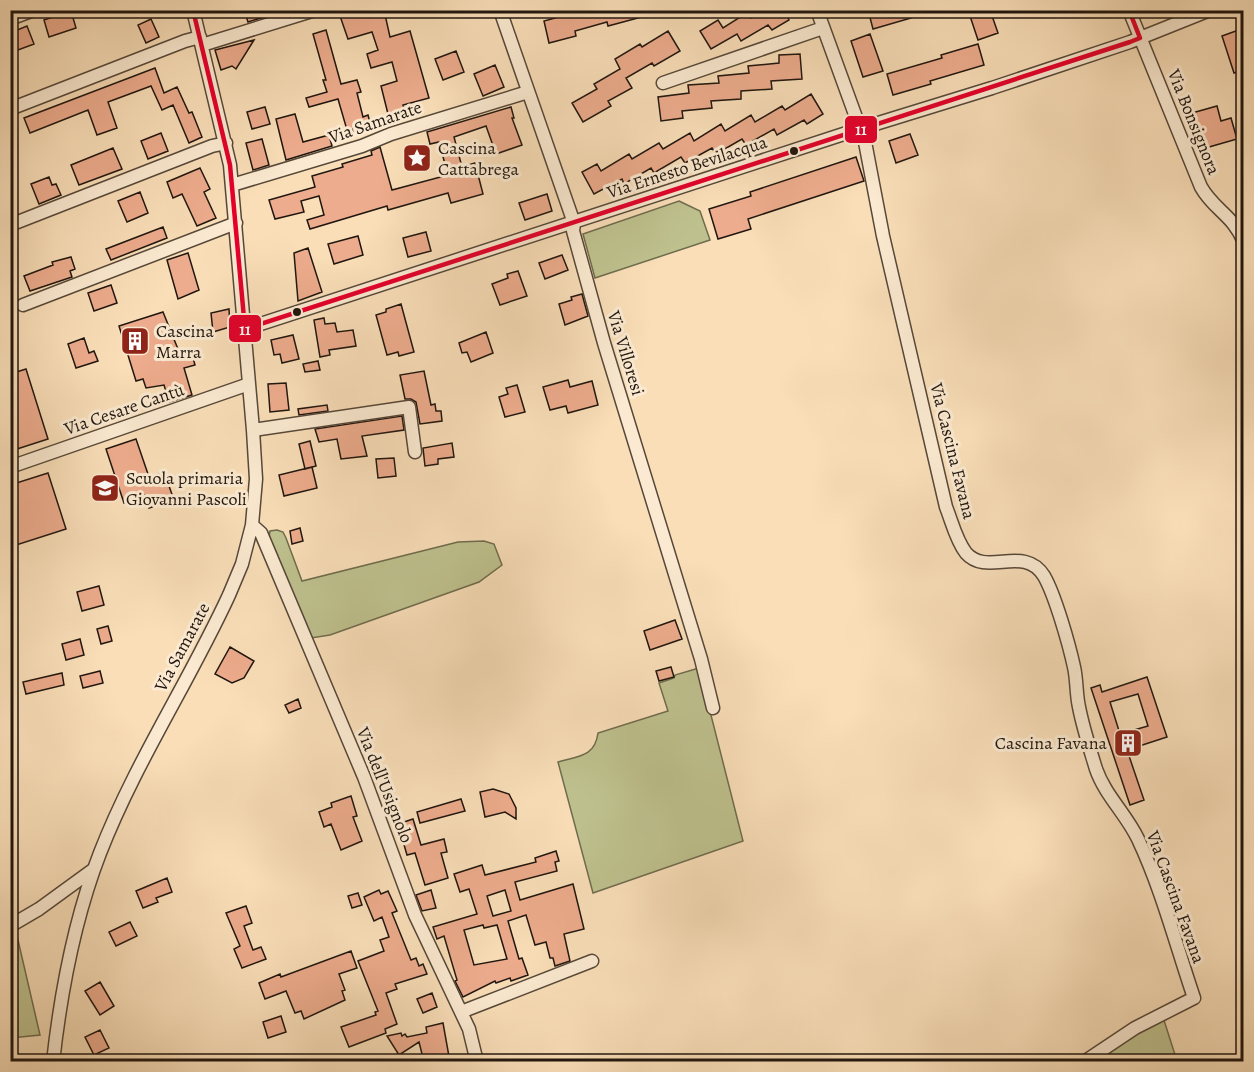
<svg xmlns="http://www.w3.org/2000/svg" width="1254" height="1072" font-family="Alegreya,serif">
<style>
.green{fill:#bec18e;stroke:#6f6c4e;stroke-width:1.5}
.building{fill:#edac8d;stroke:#20160f;stroke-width:1.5;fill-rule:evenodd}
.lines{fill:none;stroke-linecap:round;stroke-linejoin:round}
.minor-casing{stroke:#564839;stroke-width:15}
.minor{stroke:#fbead1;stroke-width:12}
.bus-1-casing{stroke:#fbead1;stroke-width:9}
.bus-1{stroke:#e4002b;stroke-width:4.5}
.bus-dot{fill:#20160f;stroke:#fbead1;stroke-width:2}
.labels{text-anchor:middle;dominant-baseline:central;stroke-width:6;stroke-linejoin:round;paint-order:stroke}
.street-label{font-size:18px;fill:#20160f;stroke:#fbead1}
.poi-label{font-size:18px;fill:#20160f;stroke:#fbead1;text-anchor:start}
.line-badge{stroke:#fbead1;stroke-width:2}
.badge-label{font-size:16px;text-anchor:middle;font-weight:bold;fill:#fff}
</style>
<rect width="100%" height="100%" fill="#f9deb8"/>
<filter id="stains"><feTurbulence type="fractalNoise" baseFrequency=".00333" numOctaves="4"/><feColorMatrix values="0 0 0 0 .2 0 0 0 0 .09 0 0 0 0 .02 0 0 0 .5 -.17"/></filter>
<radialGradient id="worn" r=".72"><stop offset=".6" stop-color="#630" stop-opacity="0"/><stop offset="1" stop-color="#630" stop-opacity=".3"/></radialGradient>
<path class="green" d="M679,201L700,211L710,240L595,278L583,234Z
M277,530L283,532L286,538L302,581L458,542L484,541L494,544L502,565L479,582L330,635L311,638L269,537L270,531Z
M699,668L743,841L593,893L558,762C578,756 595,757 598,733L668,711L659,683L674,678L675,675Z
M11,937L18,940L40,1035L11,1038Z
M1162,1014L1177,1061L1092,1062Z"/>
<path class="building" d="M244,10H283V11L248,22Z
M356,10H384L390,37L410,31L429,98L403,105L405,114L389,118L381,86L397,81L392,62L371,68L367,54L378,50L372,32L348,39L340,16Z
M569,10H653V14L608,26L607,22L575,31L576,36L549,43L544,21L570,14Z
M763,10H784L789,20L772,30L768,25L741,41L737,34L711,49L700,31L718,20L723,28L748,12L751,18Z
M868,10H909L911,18L873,29Z
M968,10H990L998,33L978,40Z
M71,11L76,28L49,37L44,20Z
M151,19L159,37L146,43L138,25Z
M27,26L34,44L10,53V33Z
M1244,28V70L1234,73L1222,36Z
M326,30L341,84L357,80L361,92L357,93L363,117L368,115L372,130L354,135L352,129L347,130L338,99L309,107L306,98L327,92L323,80H326L313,34Z
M668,31L680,51L654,66L652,63L626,78L632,88L608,101L611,106L583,122L572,103L597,89L594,84L620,69L615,59L640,44L642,47Z
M870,34L883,71L863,77L851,41Z
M254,40L236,69L232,66L221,70L215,50Z
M978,44L984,65L930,81L931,84L893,95L887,74L942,58L941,55Z
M456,51L464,72L443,80L435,59Z
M800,54L802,79L771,81L772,89L741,91V99L711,101L712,108L682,111L683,118L661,121L658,97L689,93L688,85L719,83L718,76L749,73L748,66L779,63V55Z
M495,65L504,87L483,96L474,74Z
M155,68L164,93L177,87L189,113L192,112L202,137L189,143L173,105L162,110L151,86L108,102L117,128L97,135L88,110L30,133L24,118Z
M811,94L823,114L807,124L804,120L777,135L774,129L746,145L742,139L716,154L712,148L685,163L681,157L654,173L651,168L624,184L622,179L594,194L582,172L597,164L601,171L629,154L632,159L659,143L663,149L690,133L694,141L721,124L725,131L751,115L755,122L782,106L785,110Z
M1217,106L1221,121L1231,118L1237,139L1202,149L1192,113Z
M265,107L270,124L252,129L247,112Z
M511,107L514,118H512L522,145L496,154L486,126L454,137L462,167L475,163L483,194L451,203L448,193L388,210L387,206L310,229L307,220L324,215L319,196L301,201L304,212L275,219L269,200L315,187L312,176L343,167L342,164L372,155L371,151L380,147L392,190L448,175L439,142L430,144L427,132Z
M295,114L303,142L329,135L332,146L286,160L276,119Z
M161,133L168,151L148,159L141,141Z
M910,134L918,155L896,163L889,141Z
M262,139L269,165L253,170L246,143Z
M113,148L122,169L79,185L71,165Z
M856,157L864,181L748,219L751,229L718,239L709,209L751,196L750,192Z
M200,168L210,189L204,192L216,218L197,226L182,194L173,198L167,182Z
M49,177L52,185L56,184L61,195L39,204L31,184Z
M140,192L148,213L127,222L118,201Z
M547,194L552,211L525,220L519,203Z
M163,227L167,238L111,260L106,249Z
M426,232L431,251L408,257L403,238Z
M358,236L363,255L334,264L328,244Z
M308,248L322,292L298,301L294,253Z
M188,253L199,290L178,299L167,260Z
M562,255L568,270L545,279L539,263Z
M71,257L75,269L70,271L72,277L30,291L24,276L53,265L52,262Z
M518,271L527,296L500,305L492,284L508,278L507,274Z
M111,285L117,303L94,311L88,293Z
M582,294L588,316L565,325L559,304L572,300L571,297Z
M401,304L414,352L399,356L398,352L387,355L376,315L386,312V309Z
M229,309L230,327L213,332L211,313Z
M163,312L180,354L191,350L195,365L184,368L192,395L169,402L164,385L146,388L143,379L136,381L119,326Z
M324,318L325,324L335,323L337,332L353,330L356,346L329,350L330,355L320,357L314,320Z
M486,332L493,353L471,362L467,352L462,353L459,343Z
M293,335L299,359L282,363L280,354L274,355L271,340Z
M84,338L89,353L94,351L98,361L76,368L68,344Z
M318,361L320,370L305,372L303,364Z
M26,369L48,439L17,449L10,428V374Z
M424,371L431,405L435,404L436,411H441L442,421L420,424L416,402L411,399H405L400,375Z
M568,380L570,387L592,381L598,405L568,413L566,406L550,410L543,387Z
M286,383L289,410L270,412L268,384Z
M517,385L525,412L505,417L499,397L508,394L506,388Z
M327,405L328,411L299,415L298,409Z
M402,416L404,430L362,436L367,456L341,459L337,439L319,442L315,429Z
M136,439L149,477L164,472L174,500L149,508L145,495L124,503L106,449Z
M310,441L316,466L305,469L299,444Z
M452,443L454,457L438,459V464L425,466L423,448Z
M394,458L396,476L378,478L376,459Z
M312,467L317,488L284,496L279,475Z
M48,473L66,529L10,547V485Z
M300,528L303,541L292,544L290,531Z
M99,586L104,605L82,611L77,592Z
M675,620L682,639L650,650L644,631Z
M108,626L112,641L101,644L97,629Z
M80,639L84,655L66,660L62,644Z
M230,647L254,661L244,678L232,683L215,674Z
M671,667L674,677L659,681L656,671Z
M100,671L103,683L83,688L80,676Z
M62,673L64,685L26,694L23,682Z
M1147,677L1167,737L1127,750L1144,800L1130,805L1091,688L1100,685L1102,692ZM1138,694L1148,726L1120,734L1110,702Z
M298,699L301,708L289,713L285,705Z
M493,789L509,794L516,808V819L505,812L485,817L480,792Z
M351,796L357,816L353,817L362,841L341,850L331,824L324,827L319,812L332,807L331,803Z
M461,799L465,811L420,823L417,812Z
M413,819L421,845L444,839L447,852L441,853L448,878L425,885L415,853L407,855L398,824Z
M556,851L559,861L555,862L557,871L515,882L520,900L573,884L584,929L564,934L570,961L555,966L553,958H550L546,942L535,945L526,915L508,921L519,959L522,958L528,975L511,981L510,978L496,983L495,981L463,997L455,981L457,980L444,936L437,939L433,927L477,914L469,889L460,892L454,874L482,865L485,875L536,862L535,858ZM505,890L511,911L493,916L487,896ZM483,925L484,928L497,925L507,959L474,965L464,930Z
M167,878L172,892L156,898L158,902L143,908L136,891Z
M379,890L381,894L388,891L397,911L392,913L411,960L416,958L419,966L423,964L427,974L395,984L397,989L386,993L397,1024L385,1029L386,1033L349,1047L341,1027L376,1015L375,1012L378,1011L358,961L384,951L380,940L389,937L382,917L374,921L364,897Z
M431,890L436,908L422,911L416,895Z
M358,893L362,905L352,908L348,896Z
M246,906L252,923L244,926L253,950L261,947L266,959L242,968L234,949L240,946L226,913Z
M130,922L137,936L116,946L109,932Z
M351,951L357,968L339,974L345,990L342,991L345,1000L304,1019L301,1011L295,1013L286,991L265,999L259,983L280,974L281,977Z
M100,982L114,1006L100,1015L85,991Z
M432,993L437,1007L423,1013L417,999Z
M281,1016L286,1032L268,1038L263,1022Z
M443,1023L450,1062H424L419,1042L399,1055L387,1036L401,1033L402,1036L405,1034L407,1037L427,1033L426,1027Z
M100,1030L109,1048L94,1055L85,1037Z"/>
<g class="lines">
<g class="minor-casing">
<path id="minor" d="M500,10L574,223L573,231L604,343L701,659L713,708
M817,10L865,142L883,236L946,507C952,522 956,540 966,553C987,577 1024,544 1044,576C1055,595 1069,644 1074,667C1077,680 1076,694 1079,707C1083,728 1090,749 1096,769C1105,795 1126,814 1138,839C1162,890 1176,945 1194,998L1135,1028L1084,1062
M1129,10L1201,187C1214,210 1233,215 1244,242
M10,19L34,10
M202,45L315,10
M663,83L823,28
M10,109L185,41L200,37
M232,185L362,146L391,134L528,92
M10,225L212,146L226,143
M23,305L236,223
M245,329L859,129L992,88L1130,42L1210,10
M253,430L409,407L415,452
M10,467L249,384
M252,525L261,533L364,777L415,915L469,1029L477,1062
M10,926L39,909L94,869
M461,1012L592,961
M53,1062C61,990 74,920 100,853C135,763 189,682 229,595L242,564L252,525L256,479L253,430L230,165L193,10"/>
</g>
<use href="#minor" class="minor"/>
<g class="bus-1-casing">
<path id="bus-1" d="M193,10L230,165L245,329L1130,42L1140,38L1129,10"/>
</g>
<use href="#bus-1" class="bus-1"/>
</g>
<defs>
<g id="sight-square" transform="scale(1.5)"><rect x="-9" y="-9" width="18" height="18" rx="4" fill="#8f2418" stroke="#fbead1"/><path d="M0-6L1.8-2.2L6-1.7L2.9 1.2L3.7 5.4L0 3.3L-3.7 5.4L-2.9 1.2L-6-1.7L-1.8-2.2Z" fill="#fff"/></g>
<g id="building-square" transform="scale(1.5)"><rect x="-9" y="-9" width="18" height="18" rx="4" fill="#8f2418" stroke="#fbead1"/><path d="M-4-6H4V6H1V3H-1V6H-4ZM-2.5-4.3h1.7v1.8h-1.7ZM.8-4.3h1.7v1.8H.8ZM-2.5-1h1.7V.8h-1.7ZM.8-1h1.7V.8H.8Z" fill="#fff"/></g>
<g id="school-square" transform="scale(1.5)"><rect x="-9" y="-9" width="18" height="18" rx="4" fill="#8f2418" stroke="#fbead1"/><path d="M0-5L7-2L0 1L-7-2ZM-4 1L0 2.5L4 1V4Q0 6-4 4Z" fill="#fff"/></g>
</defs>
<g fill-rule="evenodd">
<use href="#sight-square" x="417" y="158"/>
<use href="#building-square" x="135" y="341"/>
<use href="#school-square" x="105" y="488"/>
<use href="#building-square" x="1128" y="743"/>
</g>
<g class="bus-dot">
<circle cx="794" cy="151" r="5"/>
<circle cx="297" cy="312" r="5"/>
</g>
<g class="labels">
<g class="street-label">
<text transform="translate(375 122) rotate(-19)">Via Samarate</text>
<text transform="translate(1194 122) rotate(68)">Via Bonsignora</text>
<text transform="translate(687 167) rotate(-18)">Via Ernesto Bevilacqua</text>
<text transform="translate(626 353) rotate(73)">Via Villoresi</text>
<text transform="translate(124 409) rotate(-19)">Via Cesare Cantù</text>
<text transform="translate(953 451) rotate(76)">Via Cascina Favana</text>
<text transform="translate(182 647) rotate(-62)">Via Samarate</text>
<text transform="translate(385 785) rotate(68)">Via dell'Usignolo</text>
<text transform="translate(1176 897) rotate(70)">Via Cascina Favana</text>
</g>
<g class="poi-label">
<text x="438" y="148">Cascina<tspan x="438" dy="21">Cattabrega</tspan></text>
<text x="156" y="331">Cascina<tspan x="156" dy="21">Marra</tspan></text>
<text x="126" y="478">Scuola primaria<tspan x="126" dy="21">Giovanni Pascoli</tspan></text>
<text x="1107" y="743" text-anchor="end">Cascina Favana</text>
</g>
</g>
<g class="line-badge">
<rect x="844" y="115" width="34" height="29" rx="6" fill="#e4002b"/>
<rect x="228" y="314" width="34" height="29" rx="6" fill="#e4002b"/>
</g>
<g class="badge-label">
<text x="861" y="135">11</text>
<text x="245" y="335">11</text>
</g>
<rect width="1254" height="1072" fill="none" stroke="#f9deb8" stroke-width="36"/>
<rect x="12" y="12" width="1230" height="1048" fill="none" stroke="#20160f" stroke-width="3"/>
<rect x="18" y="18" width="1218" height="1036" fill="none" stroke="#20160f" stroke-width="1.5"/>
<rect width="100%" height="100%" filter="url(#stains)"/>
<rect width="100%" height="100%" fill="url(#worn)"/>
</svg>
